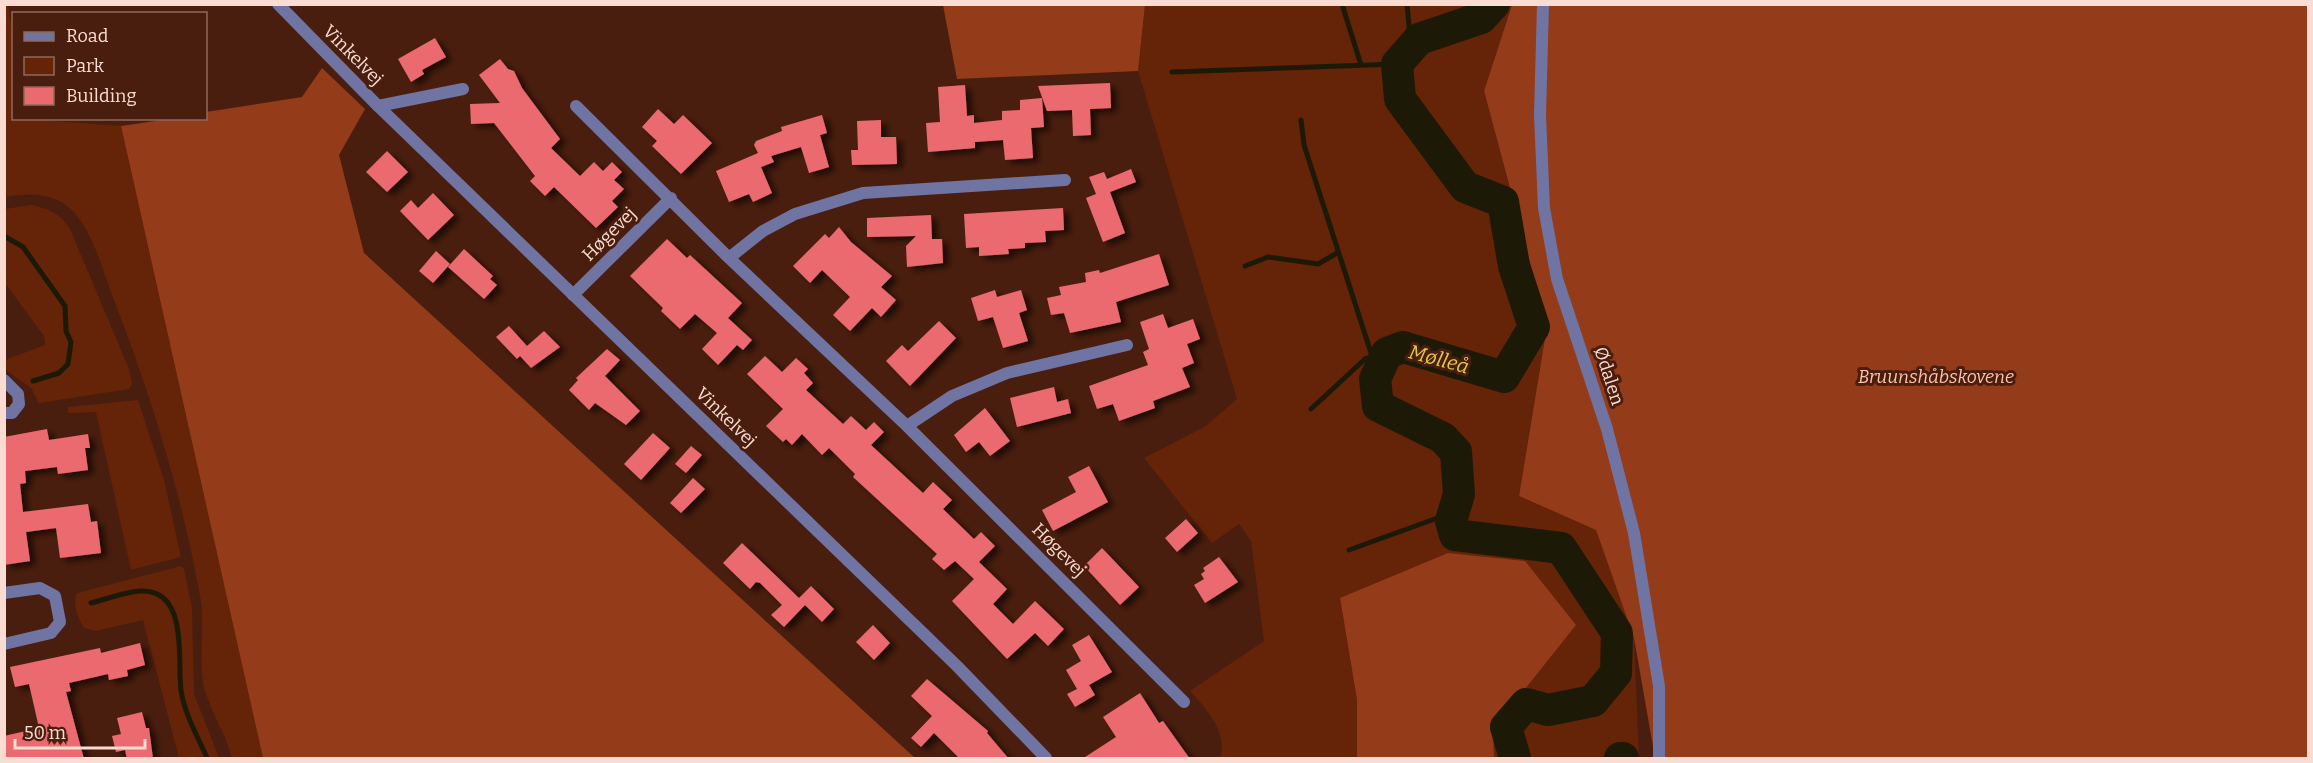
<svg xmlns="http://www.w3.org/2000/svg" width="2313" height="763" font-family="Bitter,serif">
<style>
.green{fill:#652308}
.forest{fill:#943b19}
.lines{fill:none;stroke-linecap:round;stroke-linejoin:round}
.stream{stroke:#1d1907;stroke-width:5}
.river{stroke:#1d1907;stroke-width:32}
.building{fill:#eb6a6f;filter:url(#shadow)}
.minor{stroke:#7074a3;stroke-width:12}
.tertiary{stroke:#7074a3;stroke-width:12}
.labels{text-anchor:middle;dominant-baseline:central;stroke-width:6;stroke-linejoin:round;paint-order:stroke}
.street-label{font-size:18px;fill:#fadcd2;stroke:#4a1e0e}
.park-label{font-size:18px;font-style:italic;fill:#fec1ac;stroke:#4a1e0e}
.water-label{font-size:20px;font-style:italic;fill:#e1cb42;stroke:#4a1e0e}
</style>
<defs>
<filter id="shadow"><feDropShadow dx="6" dy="4" stdDeviation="3" flood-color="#0009"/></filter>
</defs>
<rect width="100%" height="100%" fill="#4a1e0e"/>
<path class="green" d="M4,5H8L13,37L14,118L121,126L263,758H232C226,735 212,714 205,691C197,661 206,627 200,596C182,496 152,399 116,305C105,278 97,245 81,221C64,194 33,191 5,197Z
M1145,5H1512L1484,91L1547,326L1519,496L1596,530L1634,638L1639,758H1494L1493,729L1513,707L1340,598L1357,700V758H1220C1228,732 1207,710 1190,691L1264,641L1251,541L1239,524L1212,543L1144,458L1206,426L1237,399L1138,71Z
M31,205C49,209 60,213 70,229L129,369L132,383L129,389L39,403L31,388L6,370L5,360L45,345L44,336L5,283V209Z
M138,400L164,480L181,557L131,570L96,412L68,413V407Z
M181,566L184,569L192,608L194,694L219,758H179L143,620L96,631L84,628C78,618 72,604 77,593Z"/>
<path class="forest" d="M943,5H1145L1138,71L957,79Z
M1512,5H2308V758H1655L1634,638L1596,530L1519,496L1547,326L1484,91Z
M322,68L365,109L339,155L364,253L915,758H263L121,126L169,119L206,118V112L302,97Z
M1448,553L1525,561L1576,625L1493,729L1494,758H1357V700L1340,598Z"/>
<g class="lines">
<path class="stream" d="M1342,4L1361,65
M1407,4L1411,48
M1172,72L1397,64
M1301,120L1304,145L1372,356
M4,236L23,247L65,306L66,331L71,342L68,364L59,373L33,381
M1245,266L1268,257L1318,264L1337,253
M1311,409L1365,359L1387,353
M1349,550L1454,512
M91,603C107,599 124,592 140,591C189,588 177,660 181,690C184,713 198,737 207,758"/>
<path class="river" d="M1494,4L1481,18L1419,39L1397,64L1400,99L1465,187L1503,202L1514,266L1534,327L1504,377L1403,347L1387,353L1375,379L1378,406L1443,438L1456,452L1459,494L1451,521L1455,535L1561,548L1617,633L1616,673L1593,701L1548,710L1526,704L1506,727L1515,758
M1620,758H1623"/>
</g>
<path class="building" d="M435,38L446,57L422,70L424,74L411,82L398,59Z
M500,59L508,69L514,71L522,88L560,139L551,148L580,176L594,162L603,171L612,162L622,172L614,180L624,189L612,201L618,207L596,228L554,187L545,196L530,181L535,176L494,123L471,124L470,104L500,103L479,75Z
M1110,83L1111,108L1090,109L1091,135L1073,136L1072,110L1047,111L1038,86Z
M965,85L967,116L974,115V123L1002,120V111L1020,110V100L1042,98L1044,127L1031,128L1033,158L1005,160L1003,140L975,142V148L928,152L926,123L940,122L938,87Z
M658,109L674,124L683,115L712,143L681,174L652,146L657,141L642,127Z
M822,115L827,133L820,135L829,167L809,173L801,147L771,156L774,162L761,167L772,193L753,202L749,194L729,202L716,171L758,153L754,145L756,141L782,131L781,127Z
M881,120V137H896L897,164L852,165L851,150H858L857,121Z
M387,151L408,172L387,192L366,172Z
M1131,169L1136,182L1110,192L1125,233L1103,242L1086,198L1096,194L1089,177L1104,172L1107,179Z
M433,193L454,215L428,240L400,211L411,200L418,208Z
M1063,208L1064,230L1045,231L1046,242L1025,243V248L1008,249L1009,254L979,256V247L966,248L964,214Z
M931,215L932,239H942L943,263L907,267L906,246L916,236L867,237V218Z
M839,227L851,242L892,276L881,287L896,300L881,317L872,308L850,331L833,315L850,297L822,270L810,283L793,266L825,234L829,238Z
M667,239L687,258L690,255L742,303L728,318L752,340L743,350L737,345L718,365L702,349L717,333L695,314L680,329L661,311L663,308L630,276Z
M464,249L493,276L490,279L497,285L484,299L448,267Z
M436,251L450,264L433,283L419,271Z
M1159,254L1169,285L1116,302L1121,322L1070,333L1064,313L1051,315L1047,298L1061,295L1059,287L1086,282L1085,273L1099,270L1100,273Z
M995,290L997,297L1021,290L1027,310L1019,313L1028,341L1003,348L993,317L978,321L971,298Z
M1163,314L1168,328L1193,319L1200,339L1187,344L1194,363L1182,368L1190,387L1153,401L1155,408L1119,421L1113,404L1097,409L1089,386L1148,365L1143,352L1149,349L1140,322Z
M939,321L956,338L910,386L886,361L902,345L908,351Z
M509,326L527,346L544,331L560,347L531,368L520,356L517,359L496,337Z
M607,349L620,360L605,376L640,411L626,425L595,403L589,410L569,390L578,380L576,378Z
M765,356L782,372L796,358L808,369L804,373L813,383L806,390L843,424L851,416L866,430L874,422L884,432L871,445L923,493L933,482L952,500L943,509L974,539L981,532L995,546L979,562L1007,589L993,604L1013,624L1035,601L1064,629L1048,646L1035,633L1007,659L952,601L974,579L955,561L944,570L932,559L937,554L853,477L855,474L829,448L822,455L802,434L792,445L786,439L783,442L766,426L783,409L747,374Z
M1054,387L1057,402L1068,399L1071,413L1017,427L1010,398Z
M985,408L1010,441L990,456L979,442L966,452L954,435Z
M47,429L49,440L88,434L90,448H85L88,470L58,474L57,467L25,471L26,483L20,484L23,512L88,504L91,522L97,521L101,553L60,558L56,528L26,532L30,561L4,565V437Z
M653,433L670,448L641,480L624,464Z
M691,446L702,455L686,473L675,464Z
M1089,466L1108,502L1053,531L1042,510L1076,492L1068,477Z
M693,478L705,489L681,513L670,503Z
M1186,519L1198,533L1177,552L1165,538Z
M742,543L799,598L811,586L834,609L822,622L805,605L784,627L771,615L782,605L760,583L756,582L750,589L723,563Z
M1102,548L1139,587L1120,605L1084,566Z
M1219,557L1238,582L1205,603L1194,585L1204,579L1201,574L1205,571L1203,568Z
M873,625L890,643L874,660L856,642Z
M1089,635L1112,672L1089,685L1095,695L1075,707L1067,694L1077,689L1066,670L1081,661L1072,645Z
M140,643L145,665L127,670L128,676L109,680L108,674L69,683L71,691L66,692L84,759H4V736L39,728L29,684L15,687L10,667L100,648L101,653Z
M927,679L988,731L987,733L1009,759H960L934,733L921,747L911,738L932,716L911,696Z
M1140,693L1159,723L1163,721L1190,759H1082L1116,737L1103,717Z
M142,712L146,728H149L153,759H127L125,750L116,752L112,736L121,734L117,718Z"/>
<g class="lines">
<path class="minor" d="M1543,4L1540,115L1544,208L1557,279L1607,429L1634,533L1659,686V758
M378,106L463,89
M576,106L729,258L907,426L1184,702
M729,258L763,231L795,214L863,193L1065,180
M573,295L671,198
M4,380L18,394L19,404L12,413H4
M907,426L952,396L1007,373L1127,345
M4,593L40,588L55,596L60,622L51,633L4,644"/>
<path class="tertiary" d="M278,4L378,106L957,666L1046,758"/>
</g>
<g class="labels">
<g class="street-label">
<text transform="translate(353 55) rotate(45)">Vinkelvej</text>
<text transform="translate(609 234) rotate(-45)">Høgevej</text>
<text transform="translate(1609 376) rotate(72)">Ødalen</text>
<text transform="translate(726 417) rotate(44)">Vinkelvej</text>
<text transform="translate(1059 550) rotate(45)">Høgevej</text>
</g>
<g class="park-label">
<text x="1936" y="377">Bruunshåbskovene</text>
</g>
<g class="water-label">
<text transform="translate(1439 359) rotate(15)">Mølleå</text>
</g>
</g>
<rect width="2313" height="763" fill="none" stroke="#fadcd2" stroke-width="12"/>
<rect x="12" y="12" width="195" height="108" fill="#4a1e0e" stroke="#906a5c" stroke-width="1.5"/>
<rect x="24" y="32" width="30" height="9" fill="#7074a3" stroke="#906a5c" stroke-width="1.5"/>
<text x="66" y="42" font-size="18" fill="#fadcd2">Road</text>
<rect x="24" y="57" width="30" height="18" fill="#652308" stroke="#906a5c" stroke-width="1.5"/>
<text x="66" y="72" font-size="18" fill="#fadcd2">Park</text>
<rect x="24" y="87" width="30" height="18" fill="#eb6a6f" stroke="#906a5c" stroke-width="1.5"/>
<text x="66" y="102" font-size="18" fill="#fadcd2">Building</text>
<path d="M15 739v9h130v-9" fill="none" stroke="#fadcd2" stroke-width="3"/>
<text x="24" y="739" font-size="18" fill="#fadcd2" stroke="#4a1e0e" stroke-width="4.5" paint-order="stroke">50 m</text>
</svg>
